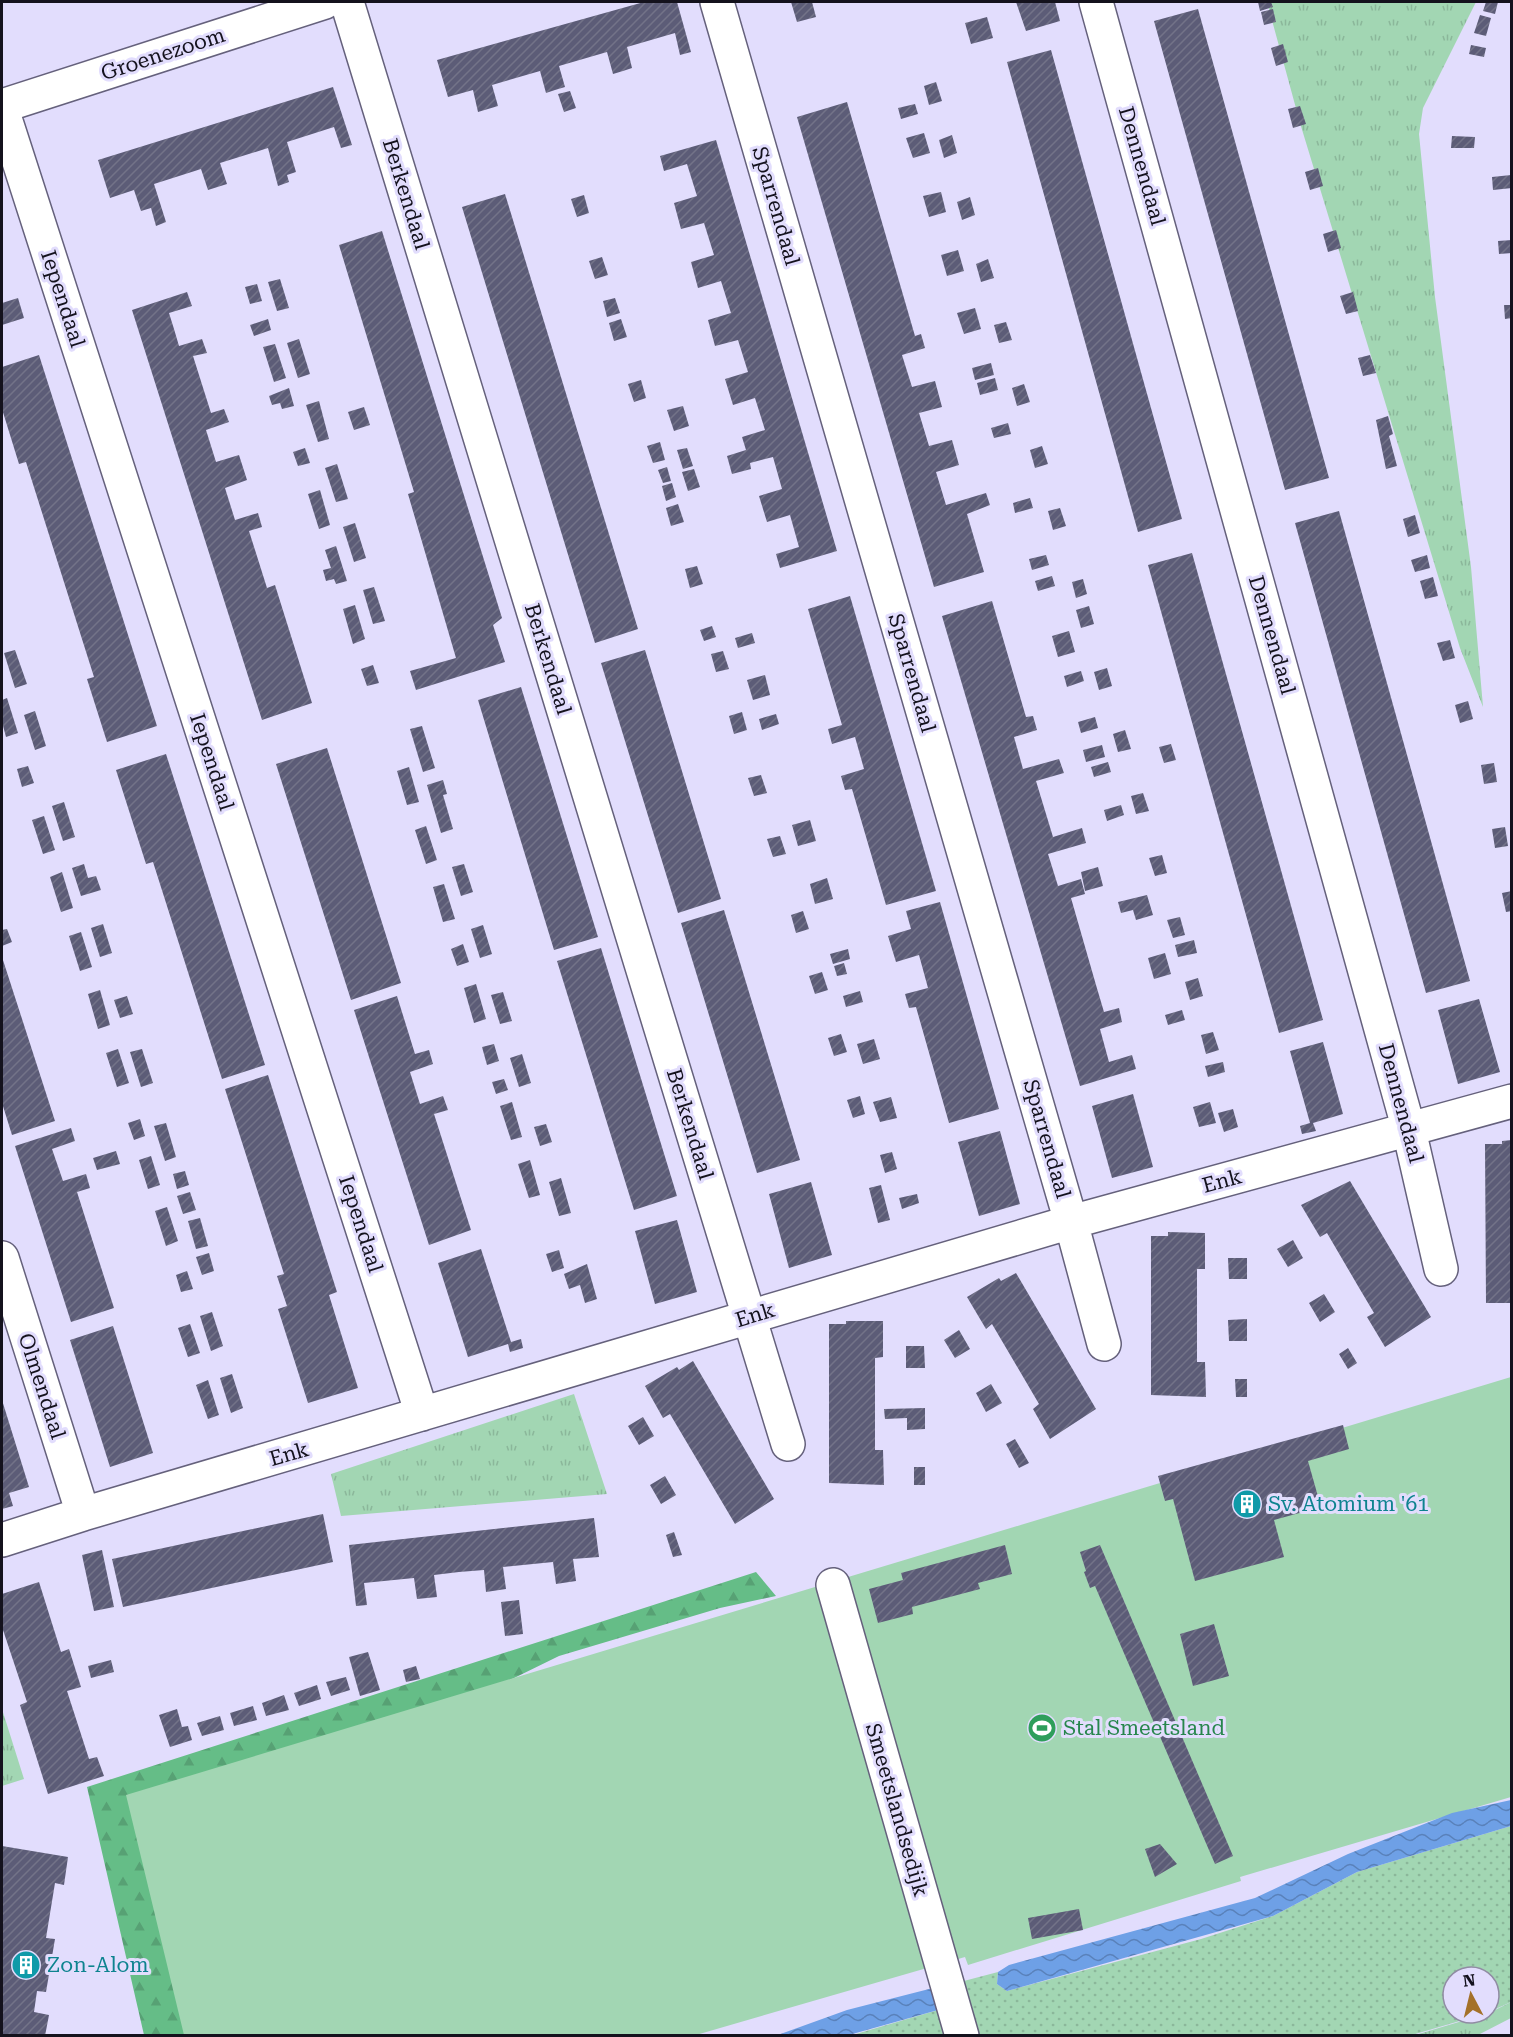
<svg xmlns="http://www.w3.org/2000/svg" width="1513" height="2037" font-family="'Roboto Serif',serif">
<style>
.grass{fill:url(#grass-tufts)}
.forest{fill:url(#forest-firs)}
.park{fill:#a2d6b3}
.garden{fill:url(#garden-dots)}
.water{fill:url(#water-waves)}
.building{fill:url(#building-hatch)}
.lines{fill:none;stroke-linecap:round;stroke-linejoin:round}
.minor-casing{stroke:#65617c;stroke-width:36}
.minor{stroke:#fff;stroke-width:33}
.labels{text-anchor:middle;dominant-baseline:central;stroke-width:6;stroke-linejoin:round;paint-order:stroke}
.street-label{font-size:21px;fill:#14121d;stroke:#e2ddfd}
.culture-label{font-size:21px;fill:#0d838f;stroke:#e2ddfd;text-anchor:start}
.leisure-label{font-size:21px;fill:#27864d;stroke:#e2ddfd;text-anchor:start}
</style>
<defs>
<pattern id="grass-tufts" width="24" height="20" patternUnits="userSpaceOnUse" patternTransform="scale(1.5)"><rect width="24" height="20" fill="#a2d6b3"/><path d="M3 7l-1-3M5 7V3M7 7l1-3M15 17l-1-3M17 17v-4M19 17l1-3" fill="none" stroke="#8bb79a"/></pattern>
<pattern id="forest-firs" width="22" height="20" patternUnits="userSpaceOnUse" patternTransform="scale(1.5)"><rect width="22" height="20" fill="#65bd87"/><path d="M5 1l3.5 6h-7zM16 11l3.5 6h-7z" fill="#57a174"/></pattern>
<pattern id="garden-dots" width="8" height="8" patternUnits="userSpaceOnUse" patternTransform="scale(1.5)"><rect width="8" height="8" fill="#a2d6b3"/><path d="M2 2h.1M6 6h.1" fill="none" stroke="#8bb79a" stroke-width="1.8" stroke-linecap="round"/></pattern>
<pattern id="water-waves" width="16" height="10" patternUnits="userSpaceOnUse" patternTransform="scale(1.5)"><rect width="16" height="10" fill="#6ea0e6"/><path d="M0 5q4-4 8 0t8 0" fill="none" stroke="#5981ba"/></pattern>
<pattern id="building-hatch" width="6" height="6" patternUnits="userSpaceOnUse" patternTransform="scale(1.5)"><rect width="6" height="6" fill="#5c5c77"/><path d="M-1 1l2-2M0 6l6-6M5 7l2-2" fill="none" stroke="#737388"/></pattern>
</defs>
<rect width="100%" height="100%" fill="#e2ddfd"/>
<path class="grass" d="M1267,2H1476L1423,108L1419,134L1435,297L1471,567L1483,707L1460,648L1300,123Z
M574,1394L607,1494L341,1516L331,1474Z
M2,1709L24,1779L2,1786Z
M1511,2002V2018L1478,2035L1412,2036L1489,2013Z"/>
<path class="forest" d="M756,1572L776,1596L720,1608L559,1656L475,1697L209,2035H144L87,1787Z"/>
<path class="park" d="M1511,1377V1797L1240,1877L1241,1881L968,1965L965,1957L696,2035H184L126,1795Z"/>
<path class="garden" d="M1511,1826V2002L1489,2012V1977H1453V2013H1487L1412,2035H976L960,1982L998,1972L997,1984L1007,1991L1201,1939L1273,1916L1357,1872Z
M938,2010L946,2036H849Z"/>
<path class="water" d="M1511,1800V1826L1357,1872L1273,1916L1007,1991L997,1984L998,1972L1009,1965L1255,1898L1348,1854L1452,1813Z
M933,1988L938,2010L849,2035L775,2036L847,2010Z"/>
<path class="building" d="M644,2H677L691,52L680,55L675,33L627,47L632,68L623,71L613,74L607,52L559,66L565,87L555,90L546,93L540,71L492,85L498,106L478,112L473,90L448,97L437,60Z
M791,2H812L816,17L797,22Z
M1016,2H1055L1060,21L1026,31Z
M1258,2H1271L1273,7L1260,11Z
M1486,2H1498L1495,14L1483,11Z
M1198,9L1329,478L1285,490L1154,21Z
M1273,9L1276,22L1264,25L1261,12Z
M1480,15L1491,18L1486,36L1474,33Z
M987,17L993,38L971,44L965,23Z
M1283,44L1288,62L1276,66L1271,48Z
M1471,45L1486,48L1484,57L1469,54Z
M1051,50L1182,519L1138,532L1007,62Z
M936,82L942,101L929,105L924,86Z
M333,87L352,145L341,148L334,127L287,142L296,172L287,175L289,182L278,186L268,148L220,163L227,184L208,190L201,169L154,184L166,222L156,226L151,208L141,211L134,190L110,198L98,160Z
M570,91L576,108L564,112L558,94Z
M847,102L915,336L921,334L925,348L902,355L912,387L935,381L942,407L919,413L929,446L952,440L959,465L936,472L946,505L986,493L990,505L967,514L984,572L934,587L797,117Z
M915,104L918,114L901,119L898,108Z
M1300,106L1306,124L1293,128L1288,109Z
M924,133L930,153L913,158L906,138Z
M952,135L957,153L944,158L939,140Z
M1452,136L1475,137L1474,148H1451Z
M716,140L837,551L780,568L776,554L799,547L790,515L767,522L759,496L782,489L773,457L750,463L751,469L732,474L727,456L746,450L742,437L765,430L755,398L733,405L725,379L748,372L738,340L715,346L708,320L731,313L721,281L698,288L691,262L714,255L704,223L681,229L674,203L697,196L687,164L664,171L660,156Z
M1318,168L1323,186L1310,190L1305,172Z
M1511,175L1512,188L1493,190L1492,177Z
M941,192L946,212L929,217L923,196Z
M505,194L638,629L595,643L462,207Z
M584,195L589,213L577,217L571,199Z
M970,197L975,215L962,220L957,202Z
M1336,230L1341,248L1328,252L1323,234Z
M382,231L502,618L493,625L505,662L416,690L410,671L456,658L408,494L414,492L339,245Z
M1512,240V253L1499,254L1498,241Z
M958,250L964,271L947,276L941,255Z
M602,257L608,275L595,279L589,261Z
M988,259L994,278L981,282L976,264Z
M280,279L289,308L277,311L268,282Z
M257,284L262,301L250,304L245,287Z
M187,292L192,306L169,313L174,329L179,346L202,339L207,353L193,356L211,413L224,409L229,422L206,430L216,462L239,455L247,480L225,488L235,520L258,513L262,527L249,531L267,588L275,585L312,703L262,720L132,310Z
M1353,292L1358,311L1346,314L1340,296Z
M18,298L24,318L2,325V303Z
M615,298L620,313L607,317L603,301Z
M1504,305H1512V318L1505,319Z
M975,308L981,329L964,334L957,313Z
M268,319L271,330L254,336L250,325Z
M621,319L627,337L614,341L609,323Z
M1006,322L1012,340L999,343L994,325Z
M299,339L310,374L298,378L287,343Z
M275,344L286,378L274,382L263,347Z
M39,355L157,726L107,742L87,679L94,677L26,462L19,464L2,409V367Z
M1370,355L1376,373L1363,376L1358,358Z
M991,363L994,375L975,380L972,368Z
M995,378L998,390L980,395L977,383Z
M641,380L646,398L634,402L628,384Z
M1024,384L1030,402L1017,406L1012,388Z
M289,388L294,406L282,409L280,403L272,405L269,396Z
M319,401L329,439L318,442L306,405Z
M683,406L689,426L674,431L667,410Z
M364,407L370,425L354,430L348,412Z
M1388,416L1393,434L1389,436L1397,466L1386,469L1376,420Z
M1008,423L1011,434L994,438L991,428Z
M660,442L665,460L653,463L647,446Z
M1042,446L1048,464L1035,468L1030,450Z
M305,448L310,463L298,466L293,452Z
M687,448L693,466L683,469L677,450Z
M337,464L348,499L336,502L325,468Z
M667,467L671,481L663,483L658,470Z
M694,469L700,487L688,491L682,472Z
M672,483L676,497L666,501L662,486Z
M320,490L330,525L319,529L308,494Z
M1030,498L1033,508L1015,513L1013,503Z
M678,504L684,522L671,526L666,508Z
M1060,508L1066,526L1053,530L1048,511Z
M1339,511L1470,981L1426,993L1295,523Z
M1415,515L1420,533L1408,537L1403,519Z
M355,523L366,558L354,562L343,527Z
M336,546L347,581L336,584L334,579L326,581L323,570L331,568L325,550Z
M1192,553L1323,1020L1279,1033L1148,565Z
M1046,555L1049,565L1032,570L1029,559Z
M1427,555L1430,568L1415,572L1411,560Z
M697,566L703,584L690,588L685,569Z
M1052,576L1055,586L1038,591L1035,581Z
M1433,577L1438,596L1425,599L1420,581Z
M1083,579L1087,594L1076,598L1072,582Z
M374,587L385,621L373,624L363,590Z
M850,596L936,891L886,905L852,789L845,790L841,776L864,769L855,737L832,744L828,729L842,725L808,609Z
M992,601L1026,717L1033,716L1037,730L1014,737L1023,769L1059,759L1064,773L1036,781L1053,837L1082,828L1086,843L1048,854L1058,886L1081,879L1085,894L1071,898L1096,985L1104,1012L1119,1008L1122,1022L1100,1029L1109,1062L1132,1055L1136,1069L1080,1086L942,616Z
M355,605L365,639L353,644L343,609Z
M1089,606L1094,624L1081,628L1076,610Z
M712,626L716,637L704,641L700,630Z
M1069,631L1075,652L1058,657L1052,636Z
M752,633L755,643L738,648L735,638Z
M1450,640L1455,658L1443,661L1437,643Z
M15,650L27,684L15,688L4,653Z
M645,650L721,899L678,913L601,663Z
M723,651L729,669L716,672L711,654Z
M373,665L379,683L367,686L361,669Z
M1107,668L1112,686L1099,690L1094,672Z
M1081,671L1084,681L1067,687L1064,676Z
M765,675L770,695L753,700L747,680Z
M521,687L598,937L554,950L478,700Z
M7,698L18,733L6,737L2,722V700Z
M1468,701L1473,719L1460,723L1455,705Z
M35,711L46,746L35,750L24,715Z
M742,712L747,730L734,734L729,716Z
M776,714L779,724L762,730L759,719Z
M1095,717L1098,728L1081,733L1078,722Z
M422,726L435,768L423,772L410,729Z
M1125,730L1131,749L1118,752L1113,734Z
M1171,744L1176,760L1164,763L1159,747Z
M1102,745L1105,757L1086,762L1083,750Z
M327,748L401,983L351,1000L276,764Z
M166,754L265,1065L222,1079L153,862L146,864L116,770Z
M1108,762L1111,772L1094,777L1091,767Z
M1494,763L1497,782L1484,784L1481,765Z
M28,766L34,783L22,787L17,769Z
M409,767L419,802L407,805L397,771Z
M761,775L767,793L754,796L748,778Z
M443,780L447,794L443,795L453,829L441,833L427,785Z
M1143,793L1149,811L1136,814L1131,796Z
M64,802L75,837L63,841L52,806Z
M1121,805L1124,815L1107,821L1104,810Z
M44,816L55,850L43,854L32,820Z
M810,820L816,841L798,846L792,825Z
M426,826L437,860L426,864L415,830Z
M1505,827L1508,846L1495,848L1492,829Z
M780,836L786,854L773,857L767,839Z
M1162,855L1167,873L1155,876L1149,858Z
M84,864L88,878L96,876L101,890L81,896L72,868Z
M464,864L473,892L461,896L452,867Z
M1098,867L1103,886L1085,891L1081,872Z
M62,872L73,908L61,912L50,877Z
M827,878L833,899L815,904L810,884Z
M444,884L455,919L443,922L433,887Z
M1512,891V911L1506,912L1502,893Z
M1147,895L1153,915L1136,920L1133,910L1121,913L1118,902Z
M940,902L999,1109L949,1123L916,1007L909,1008L905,994L928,988L919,955L896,962L888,936L911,929L906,911Z
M724,910L800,1160L757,1173L681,923Z
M803,911L809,929L796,933L791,915Z
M1180,917L1185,935L1173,938L1167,920Z
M103,924L112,953L100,957L91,928Z
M483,925L492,954L480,958L471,929Z
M7,929L12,942L2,946V930Z
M81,932L92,967L80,971L69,936Z
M1194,940L1197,953L1178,957L1175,945Z
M463,944L469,962L457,966L451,949Z
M601,948L677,1196L634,1210L557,961Z
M848,949L850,959L833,964L830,954Z
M1165,953L1171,974L1154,979L1148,958Z
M2,957L55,1121L12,1135L2,1103Z
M844,963L847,974L837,976L834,966Z
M822,972L828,990L815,994L809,976Z
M1198,978L1203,996L1190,1000L1185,982Z
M476,984L486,1019L474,1023L464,988Z
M100,990L110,1025L98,1029L88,994Z
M860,991L863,1002L846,1007L843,996Z
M503,992L512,1021L500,1024L491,995Z
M127,996L133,1014L120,1018L114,1000Z
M397,996L415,1054L429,1050L433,1064L410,1072L420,1104L443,1096L448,1110L434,1114L471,1230L429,1245L354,1010Z
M1479,999L1500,1072L1458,1084L1438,1010Z
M1182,1010L1185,1020L1168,1025L1165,1015Z
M1213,1032L1219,1050L1206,1054L1201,1035Z
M841,1034L847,1052L834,1056L828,1038Z
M874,1039L880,1059L863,1064L857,1044Z
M1323,1042L1343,1114L1313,1123L1316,1131L1302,1134L1300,1126L1310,1123L1290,1051Z
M494,1044L499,1061L487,1065L482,1047Z
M118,1049L129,1083L117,1087L106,1053Z
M142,1049L153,1083L141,1087L130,1052Z
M522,1054L531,1083L519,1087L510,1058Z
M1223,1062L1225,1072L1208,1077L1205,1066Z
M268,1075L337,1292L329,1295L358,1388L308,1403L278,1309L287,1306L277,1276L284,1274L225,1089Z
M504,1079L508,1090L496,1094L492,1082Z
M1133,1094L1153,1167L1112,1178L1092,1106Z
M860,1096L865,1114L853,1118L847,1100Z
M891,1097L897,1118L880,1122L873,1102Z
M512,1102L522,1137L511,1140L500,1106Z
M1210,1102L1216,1123L1199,1127L1193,1107Z
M1233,1109L1238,1127L1224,1132L1218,1113Z
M140,1119L145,1136L134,1140L128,1123Z
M166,1123L176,1157L165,1161L154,1126Z
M546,1124L552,1142L540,1146L534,1127Z
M71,1128L75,1141L52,1149L63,1181L86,1174L90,1188L77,1192L114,1308L71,1322L15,1146Z
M1000,1131L1020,1204L979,1216L958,1142Z
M1512,1140V1303H1486L1485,1144H1502V1141Z
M116,1151L120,1164L97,1170L93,1158Z
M892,1152L897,1169L885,1173L880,1155Z
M151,1156L160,1185L148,1189L139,1160Z
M530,1160L540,1195L529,1198L518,1164Z
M185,1171L189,1185L177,1189L173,1174Z
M561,1178L571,1213L559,1216L549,1182Z
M1350,1181L1431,1317L1385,1347L1367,1317L1374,1313L1358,1286L1327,1233L1320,1237L1301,1205Z
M811,1182L832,1255L789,1268L769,1194Z
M881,1185L890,1220L878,1223L869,1188Z
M190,1192L196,1210L183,1214L177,1196Z
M917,1194L919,1203L902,1209L899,1198Z
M167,1207L178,1241L166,1246L155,1211Z
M200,1218L208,1246L196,1249L188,1221Z
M677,1220L697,1292L655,1304L635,1231Z
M1168,1232L1205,1233V1269H1197V1362H1205L1206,1397L1151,1395V1236H1168Z
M1293,1240L1303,1258L1288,1267L1277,1249Z
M481,1249L511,1342L521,1339L523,1348L510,1352L508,1344L468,1357L438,1263Z
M559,1250L564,1268L552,1272L546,1254Z
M209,1253L214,1271L202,1275L196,1257Z
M1228,1258H1247V1279H1229Z
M587,1264L597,1299L585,1303L580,1285L569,1289L564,1274Z
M187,1271L193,1289L181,1292L176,1275Z
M1016,1273L1096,1409L1050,1439L1033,1409L1039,1404L992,1324L986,1329L967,1297L999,1278L1001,1281Z
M1324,1294L1335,1312L1320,1322L1309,1303Z
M212,1312L223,1346L211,1351L200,1316Z
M1247,1319V1341H1229L1228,1320Z
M846,1321H883V1357L875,1358V1450H883L884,1485L829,1483V1324H846Z
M190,1324L200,1353L188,1357L178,1328Z
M113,1326L153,1453L110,1467L70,1340Z
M959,1330L970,1349L955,1358L944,1340Z
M906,1346H924L925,1368H906Z
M1348,1348L1357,1363L1348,1369L1339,1354Z
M693,1361L774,1499L735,1524L670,1414L663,1418L645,1386L677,1367L679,1370Z
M232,1374L243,1408L231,1413L220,1378Z
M1235,1379H1247V1397H1236Z
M208,1380L219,1415L208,1419L196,1385Z
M991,1384L1002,1403L986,1412L976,1393Z
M2,1400L29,1487L9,1493L13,1506L2,1509Z
M925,1408V1429L907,1430V1418L885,1419L884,1409Z
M643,1417L654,1436L639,1445L628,1426Z
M1343,1425L1349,1449L1308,1461L1321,1507L1274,1520L1284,1557L1195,1581L1173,1499L1165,1501L1158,1476Z
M1015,1439L1029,1463L1019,1468L1006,1444Z
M914,1467H925V1485H914Z
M665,1476L676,1495L661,1504L650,1485Z
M323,1514L333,1562L123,1607L112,1559Z
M594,1518L599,1557L573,1559L576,1581L556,1584L553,1562L503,1567L506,1589L486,1592L484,1570L459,1572L434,1575L437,1597L417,1599L414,1578L364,1583L367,1605L356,1606L349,1545Z
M674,1532L682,1555L673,1557L666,1535Z
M1005,1545L1012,1574L978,1583L980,1589L912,1607L913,1614L878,1623L869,1589L903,1580L901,1573Z
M1100,1545L1233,1856L1215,1864L1095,1586L1090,1588L1084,1572L1086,1571L1080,1552Z
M102,1550L114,1607L94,1611L82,1555Z
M39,1582L61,1652L69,1649L81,1687L67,1691L89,1759L97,1757L104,1776L48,1794L20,1705L27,1702L2,1627V1594Z
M519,1600L523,1634L505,1636L501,1602Z
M1214,1624L1229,1676L1193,1686L1180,1634Z
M368,1652L380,1690L360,1696L349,1657Z
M111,1660L114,1672L91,1678L88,1666Z
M416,1666L420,1679L406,1682L403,1670Z
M346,1677L350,1690L331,1696L326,1682Z
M317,1685L321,1699L299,1706L294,1693Z
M284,1695L289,1710L266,1716L262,1703Z
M253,1706L257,1720L234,1726L230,1713Z
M177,1709L182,1727L188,1726L192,1740L170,1747L159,1715Z
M220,1716L224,1730L202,1736L197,1723Z
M1160,1844L1177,1864L1155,1877L1145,1849Z
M2,1846L68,1857L64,1885L55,1883L46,1938L55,1939L46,1992L37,1991L34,2012L49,2015L45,2036H2Z
M1079,1909L1083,1930L1032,1939L1028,1918Z"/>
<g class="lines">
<g class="minor-casing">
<path id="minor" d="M347,2L788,1444
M717,2L1071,1222L1104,1344
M1096,2L1409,1130L1441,1269
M2,106L325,2
M2,109L422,1414
M2,1258L83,1514
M2,1540L83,1514L1071,1222L1512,1101
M833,1585L962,2036"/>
</g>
<use href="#minor" class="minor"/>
</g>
<defs>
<g id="building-disc" transform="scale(1.5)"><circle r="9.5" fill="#0f9aa8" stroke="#e2ddfd"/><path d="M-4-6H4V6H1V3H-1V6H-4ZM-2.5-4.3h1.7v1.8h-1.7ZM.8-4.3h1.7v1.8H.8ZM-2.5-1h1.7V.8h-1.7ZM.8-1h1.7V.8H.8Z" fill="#fff"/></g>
<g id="stadium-disc" transform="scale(1.5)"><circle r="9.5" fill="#2e9e5b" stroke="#e2ddfd"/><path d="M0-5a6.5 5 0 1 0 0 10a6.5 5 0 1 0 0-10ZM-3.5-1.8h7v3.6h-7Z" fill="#fff"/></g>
</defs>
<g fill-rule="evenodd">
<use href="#building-disc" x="1247" y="1504"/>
<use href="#stadium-disc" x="1042" y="1728"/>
<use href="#building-disc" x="26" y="1965"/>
</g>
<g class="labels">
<g class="street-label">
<text transform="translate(163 54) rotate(-18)">Groenezoom</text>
<text transform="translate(1142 166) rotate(74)">Dennendaal</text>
<text transform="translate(406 194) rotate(73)">Berkendaal</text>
<text transform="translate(776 206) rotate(74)">Sparrendaal</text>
<text transform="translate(63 299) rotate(72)">Iependaal</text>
<text transform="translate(1272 635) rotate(74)">Dennendaal</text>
<text transform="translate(548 659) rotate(73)">Berkendaal</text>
<text transform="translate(912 673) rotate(74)">Sparrendaal</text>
<text transform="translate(212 762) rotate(72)">Iependaal</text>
<text transform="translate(1401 1103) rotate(75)">Dennendaal</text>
<text transform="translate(690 1124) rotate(73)">Berkendaal</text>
<text transform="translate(1047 1139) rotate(74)">Sparrendaal</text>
<text transform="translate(1222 1181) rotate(-15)">Enk</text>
<text transform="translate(361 1224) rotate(72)">Iependaal</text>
<text transform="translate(755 1315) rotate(-17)">Enk</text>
<text transform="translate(42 1386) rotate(72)">Olmendaal</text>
<text transform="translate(289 1454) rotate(-16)">Enk</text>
<text transform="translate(897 1810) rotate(74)">Smeetslandsedijk</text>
</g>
<g class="culture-label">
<text x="1268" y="1504">Sv. Atomium '61</text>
<text x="47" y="1965">Zon-Alom</text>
</g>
<g class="leisure-label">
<text x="1063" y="1728">Stal Smeetsland</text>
</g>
</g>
<rect width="1513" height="2037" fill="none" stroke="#14121d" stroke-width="6"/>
<g transform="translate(1471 1995) rotate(353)"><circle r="28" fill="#e2ddfd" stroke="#908ca3" stroke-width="1.5"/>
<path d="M0-4.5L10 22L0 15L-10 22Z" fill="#a47129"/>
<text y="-9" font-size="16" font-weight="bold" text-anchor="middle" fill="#14121d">N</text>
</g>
</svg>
